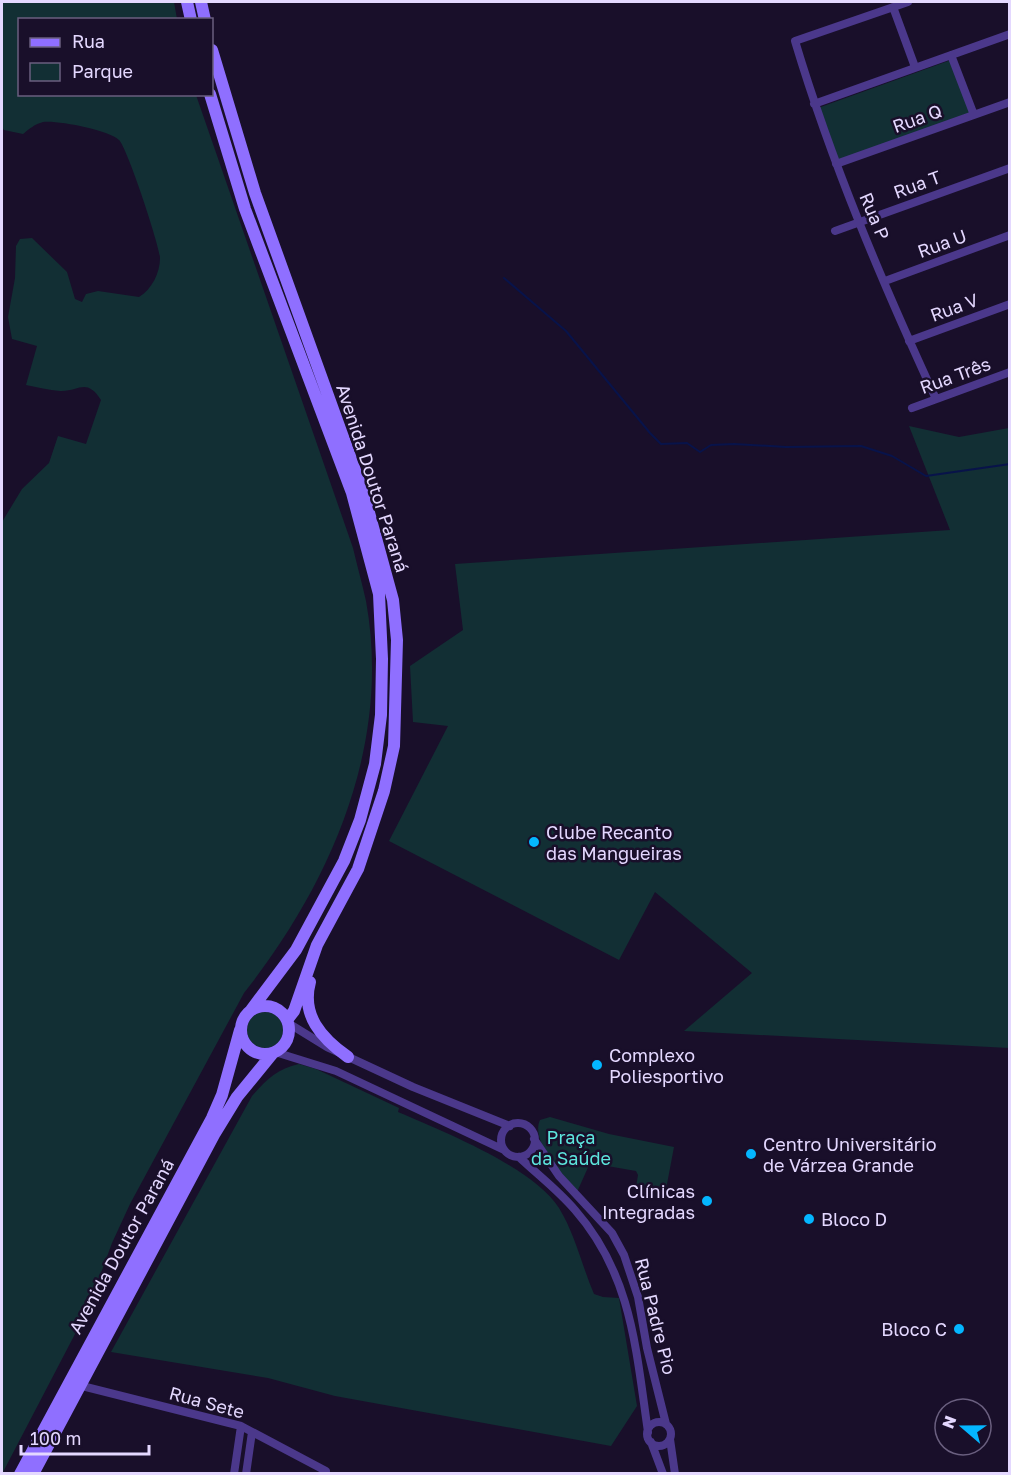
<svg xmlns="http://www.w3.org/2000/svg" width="1011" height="1475" font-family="'Golos Text',sans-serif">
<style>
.green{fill:#122f34}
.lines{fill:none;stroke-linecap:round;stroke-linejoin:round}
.stream{stroke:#08134a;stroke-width:2}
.street{stroke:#4b388b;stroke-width:8}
.secondary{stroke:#8f6fff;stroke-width:12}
.poi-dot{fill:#04b6ff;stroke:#190f2a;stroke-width:2}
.labels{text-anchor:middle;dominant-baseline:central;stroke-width:5;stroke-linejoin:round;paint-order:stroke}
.street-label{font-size:18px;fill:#e4d8ff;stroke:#190f2a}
.poi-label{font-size:18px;fill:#e4d8ff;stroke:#190f2a;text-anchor:start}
.park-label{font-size:18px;fill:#5de6de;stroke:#190f2a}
</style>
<rect width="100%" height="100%" fill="#190f2a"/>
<path class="green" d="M2,2H174L177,19L20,20V94L196,95L353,548C357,565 362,583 366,601C392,744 331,883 244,993L130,1204L112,1243L87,1311L2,1474V522L22,489L49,463L58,436L86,444L101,400C86,377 79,392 60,391C49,390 37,387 26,385L37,346L12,339L8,317L15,278L16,246L20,239L32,238L67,272L75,299L82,302L86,294L98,291L139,297C152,289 160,273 160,258C160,247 127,147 119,140C109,130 57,120 43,122C35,124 29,129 23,134L4,130L2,127Z
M951,60L970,113L837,162L818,108Z
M909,426L959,437L1009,428V1048L684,1031L752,973L655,892L619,960L389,841L448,726L413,722L410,666L463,630L455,564L950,530Z
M247 1030a18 18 0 1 1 36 0a18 18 0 1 1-36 0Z
M299,1064L316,1069L399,1108L398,1112C442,1131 533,1167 559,1208C575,1234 582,1266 594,1294L603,1297L619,1298L637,1406L611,1446L335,1396L268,1378L111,1352L252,1096C266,1080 277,1069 299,1064Z
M550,1117L609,1134L674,1147L664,1200L635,1193L638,1175L636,1171L590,1163L577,1192C563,1176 530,1141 540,1120Z"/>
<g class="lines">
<path class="stream" d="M504,278L566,331L650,433L661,444L687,443L700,452L711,445L734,444L786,447L861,446L892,456L926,476L1010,464"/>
<path class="street" d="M908,2L795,41C832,164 882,282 936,399
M893,7L915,67
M951,55L974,115
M814,104L1010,34
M836,164L1010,102
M835,231L1010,168
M885,281L1010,235
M909,341L1010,304
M912,408L1010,372
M288,1023L327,1047L413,1087L510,1126
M275,1052L336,1071L504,1150
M501 1140a17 17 0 1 1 34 0a17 17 0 1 1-34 0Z
M534,1139L559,1176L612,1233L624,1255L638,1297L647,1348L666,1424
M519,1157C538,1175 558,1190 575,1210C632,1275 636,1350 648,1432
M82,1386L241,1426L326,1471L325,1474
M647 1434a12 12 0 1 1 24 0a12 12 0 1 1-24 0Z
M670,1439L675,1474
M651,1442L663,1474
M234,1474L241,1426
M246,1474L252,1432"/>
<path class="secondary" d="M187,2L191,20
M201,2L205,20
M212,50L255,193L365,498L393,600L397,640L394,746L384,791L358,869L317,945L294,1011L287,1020
M210,94L245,209L352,493L379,594L382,659L381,715L375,764L360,820L344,861L296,950L251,1010
M310,982C301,1015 321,1038 348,1057
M241 1030a24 24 0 1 1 48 0a24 24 0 1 1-48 0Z
M20,1474L212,1118L222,1095L240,1030
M33,1474L215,1133L237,1097L273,1053"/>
</g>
<g class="poi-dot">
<circle cx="534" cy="842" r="6"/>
<circle cx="597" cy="1065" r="6"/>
<circle cx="751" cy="1154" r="6"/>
<circle cx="707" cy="1201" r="6"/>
<circle cx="809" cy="1219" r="6"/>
<circle cx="959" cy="1329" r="6"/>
</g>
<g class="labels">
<g class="street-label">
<text transform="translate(917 118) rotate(-20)">Rua Q</text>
<text transform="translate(917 184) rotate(-20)">Rua T</text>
<text transform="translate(875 216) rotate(67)">Rua P</text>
<text transform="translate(942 243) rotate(-20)">Rua U</text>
<text transform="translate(954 307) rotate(-20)">Rua V</text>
<text transform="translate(955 375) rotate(-20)">Rua Três</text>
<text transform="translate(373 478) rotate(72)">Avenida Doutor Paraná</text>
<text transform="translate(121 1246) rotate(-61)">Avenida Doutor Paraná</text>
<text transform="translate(656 1316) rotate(76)">Rua Padre Pio</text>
<text transform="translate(207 1402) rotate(15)">Rua Sete</text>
</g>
<g class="poi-label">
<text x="546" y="832">Clube Recanto<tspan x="546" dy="21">das Mangueiras</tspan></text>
<text x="609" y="1055">Complexo<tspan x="609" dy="21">Poliesportivo</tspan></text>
<text x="763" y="1144">Centro Universitário<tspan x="763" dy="21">de Várzea Grande</tspan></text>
<text x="695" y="1191" text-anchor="end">Clínicas<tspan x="695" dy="21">Integradas</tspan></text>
<text x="821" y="1219">Bloco D</text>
<text x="947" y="1329" text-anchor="end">Bloco C</text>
</g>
<g class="park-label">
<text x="571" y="1137">Praça<tspan x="571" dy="21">da Saúde</tspan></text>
</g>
</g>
<rect width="1011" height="1475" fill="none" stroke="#e4d8ff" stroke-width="6"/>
<rect x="18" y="18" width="195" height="78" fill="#190f2a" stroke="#6a5f7f" stroke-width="1.5"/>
<rect x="30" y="38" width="30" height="9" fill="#8f6fff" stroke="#6a5f7f" stroke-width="1.5"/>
<text x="72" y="48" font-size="18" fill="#e4d8ff">Rua</text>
<rect x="30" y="63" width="30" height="18" fill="#122f34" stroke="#6a5f7f" stroke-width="1.5"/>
<text x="72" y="78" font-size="18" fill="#e4d8ff">Parque</text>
<g transform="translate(963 1427) rotate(290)"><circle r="28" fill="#190f2a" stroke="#6a5f7f" stroke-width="1.5"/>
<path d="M0-4.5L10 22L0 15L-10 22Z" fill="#04b6ff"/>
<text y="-9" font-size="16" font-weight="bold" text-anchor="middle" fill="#e4d8ff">N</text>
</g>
<path d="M21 1445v9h128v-9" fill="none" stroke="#e4d8ff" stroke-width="3"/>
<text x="30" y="1445" font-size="18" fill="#e4d8ff" stroke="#190f2a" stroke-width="4.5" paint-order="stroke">100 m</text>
</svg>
